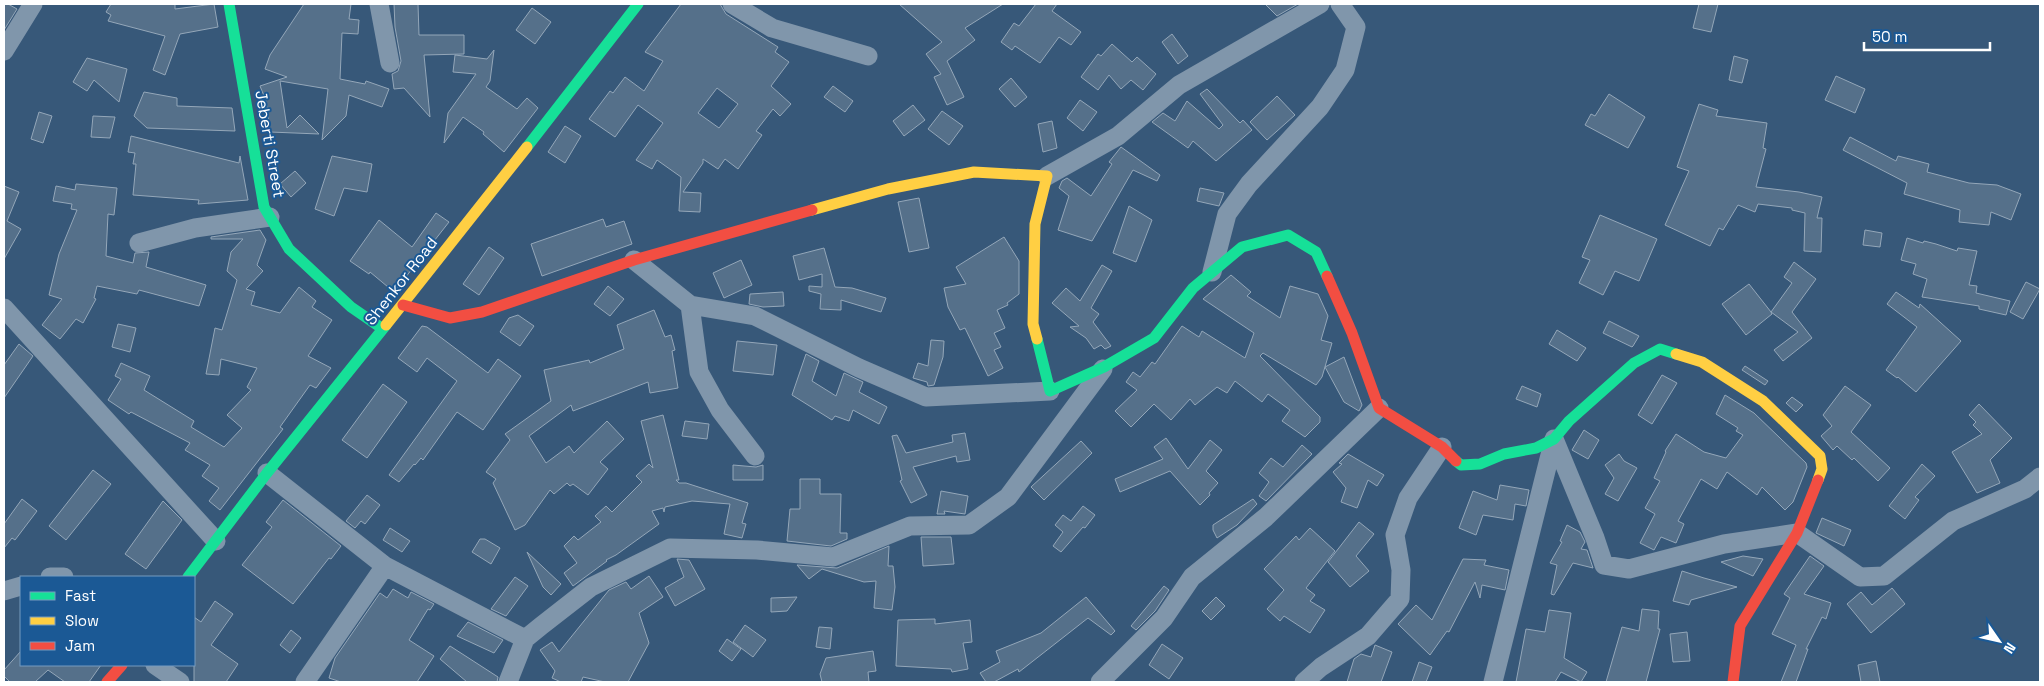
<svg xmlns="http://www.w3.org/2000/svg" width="2044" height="686" font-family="'Space Grotesk',sans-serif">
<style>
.building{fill:#55708a;stroke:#94a7b9;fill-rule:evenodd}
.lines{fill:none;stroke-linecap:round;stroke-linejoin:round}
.street{stroke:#8096ab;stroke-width:19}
.fast{stroke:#16e098;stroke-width:11}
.slow{stroke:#ffcf43;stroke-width:11}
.jam{stroke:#f24e42;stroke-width:11}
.labels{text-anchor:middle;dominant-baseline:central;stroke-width:4;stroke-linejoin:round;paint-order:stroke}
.street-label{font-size:16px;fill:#fff;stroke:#1b5995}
</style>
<rect width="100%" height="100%" fill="#375879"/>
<path class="building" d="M4,4H8L17,9L4,30Z
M111,4H175V9L214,4L218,27L180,34L165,75L153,70L165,36L108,21L111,15L106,12Z
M304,4H351L349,19L359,20L358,34L342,33L340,79L365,84L366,81L389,89L382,107L349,95L346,116L322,140L328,89L280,81L287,128L300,115L319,134L270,132L266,101L260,86L287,77L265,69L270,55Z
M394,4H418L419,35H464V54L424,55L430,117L404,88L394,89L392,74L398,71L401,61L395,27Z
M681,4H720L726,14L778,47L775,52L789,62L771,86L791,104L780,116L773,109L756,131L762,135L738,169L725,159L718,169L703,159V163L683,192L701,193L700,212L679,211L681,177L657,160L652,169L636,160L663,123L638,105L615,137L589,119L610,91L613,93L625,77L644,91L663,61L645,52ZM717,88L738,104L719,128L698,113Z
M899,4H1003L965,28L975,40L947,61L964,97L947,105L934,77L941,74L926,54L942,42Z
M1036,4H1057L1052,11L1081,32L1071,45L1059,37L1040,63L1015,46L1012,50L1001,42L1014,23L1019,26Z
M1265,4H1298L1277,16Z
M1699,4H1718L1711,32L1693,28Z
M532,8L551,22L535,44L516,30Z
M1172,34L1188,56L1178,64L1162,42Z
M1112,44L1132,62L1137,57L1156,74L1143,90L1131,80L1121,89L1109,75L1098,90L1081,77L1098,54L1101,56Z
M494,50L490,81L486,87L517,109L527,98L538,108L504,152L483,134L484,132L463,117L444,143L448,113L476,74L453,72L455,55L487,59Z
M1734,56L1748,60L1742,83L1729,80Z
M87,58L127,69L119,102L94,80L87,91L73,82Z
M1836,76L1865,89L1855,113L1825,100Z
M1011,78L1027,97L1015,107L999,89Z
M833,86L853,101L845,112L824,97Z
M1207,89L1240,123L1243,120L1252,130L1216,161L1193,141L1188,148L1152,122L1163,113L1175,121L1187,101L1219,129L1223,125L1200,94Z
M144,92L177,98V106L232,108L235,131L147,128L134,116Z
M1609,94L1645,117L1628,148L1585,125L1591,114L1595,116Z
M1277,96L1295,115L1267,140L1250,122Z
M1080,100L1097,112L1083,131L1067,118Z
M1699,104L1718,110L1716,116L1767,123L1763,148L1766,149L1756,187L1799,192L1822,197L1817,218H1822L1821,252L1804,251L1805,213L1792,210V208L1758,204L1755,212L1738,205L1723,230L1719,228L1710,246L1665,225L1689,171L1677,167Z
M913,105L925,120L904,136L893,121Z
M942,111L963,126L949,145L928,129Z
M39,112L52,116L43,143L31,139Z
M93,116L115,117L110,138L91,137Z
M1052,121L1057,148L1043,152L1038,124Z
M565,126L581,136L565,163L548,152Z
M131,136L239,163L240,156L248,200L198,204L199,200L133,195L136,164H133L135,153L128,152Z
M1850,137L1896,161L1898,156L1929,164L1927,172L1969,183L1997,185L2021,194L2011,220L1991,212L1989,225L1959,222L1960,210L1904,194L1907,183L1843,150Z
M1121,147L1160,175L1157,181L1133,170L1092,241L1058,230L1069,196L1059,188L1062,181L1067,178L1091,196L1112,164L1109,162Z
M332,156L372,164L367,192L344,188L334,216L315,209Z
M295,171L306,183L291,197L280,184Z
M76,184L117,188L114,215L108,214L106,256L133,263L135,253L149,252L146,267L206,285L199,306L139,290L137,294L97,286L94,298L96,299L83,323L76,319L60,339L42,325L62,299L49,295L59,254L77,210L71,209L72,204L53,201L56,186L75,190Z
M4,186L19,192L7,221L21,229L4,259Z
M1200,188L1224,193L1219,206L1197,201Z
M919,198L929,248L909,252L898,202Z
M1129,206L1152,220L1136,262L1113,253Z
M436,213L449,222L394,292L370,272L369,274L350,261L379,220L412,247Z
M1600,215L1657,239L1639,281L1615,271L1603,295L1579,283L1590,260L1582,257Z
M603,219L606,227L624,221L632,244L542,276L531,244Z
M260,230L266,240L257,265L263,271L246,289L255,292L251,305L280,313L299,287L316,301L312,307L332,320L308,356L331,368L316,388L310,385L280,427L283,429L220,510L209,501L219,488L202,476L210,465L185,450L190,443L131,412L129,414L108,400L121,379L115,376L121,363L150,376L144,390L194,421L191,427L224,447L242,428L227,415L251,390L247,387L257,368L221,359L219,375L206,374L215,328L222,330L237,280L227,271L231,252L243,239H211V237Z
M1865,230L1882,233L1880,247L1863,245Z
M1004,237L1019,261V294L1007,303L1008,305L997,310L1005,328L994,333L1001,347L994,350L1003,368L988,376L965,328L960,330L948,307L944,288L966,284L956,267Z
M1907,238L1923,243L1924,241L1936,244L1957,251L1958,248L1977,251L1969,285L1977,286L1976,293L2010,301L2006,315L1979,309V306L1922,297L1927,279L1913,274L1916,264L1901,260Z
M489,247L504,258L479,295L463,284Z
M824,248L835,287L852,288L886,298L881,312L841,300V310L820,309L821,294L809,291V286L822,287V274L799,280L793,256Z
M741,260L752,285L724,298L713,273Z
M1794,262L1816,279L1792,312L1812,338L1783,361L1774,350L1798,332L1771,312L1772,314L1746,335L1722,304L1749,284L1771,312L1792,283L1784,277Z
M1102,265L1112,271L1091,308L1099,314L1093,322L1111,346L1105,349L1101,345L1094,349L1086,338L1070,327L1079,326L1052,303L1066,288L1080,301Z
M1231,275L1251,292L1247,296L1280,318L1290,286L1318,294L1328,316L1321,340L1332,343L1322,377L1316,385L1263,353L1260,356L1320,417V422L1305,437L1282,421L1290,410L1268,394L1262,402L1235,381L1227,393L1217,387L1195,405L1190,399L1171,420L1154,404L1131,427L1115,411L1137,390L1126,382L1133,372L1140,377L1152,362L1155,364L1182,326L1199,337L1202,331L1245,358L1254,333L1203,299Z
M2026,282L2040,289L2023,319L2010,312Z
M608,286L624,299L610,316L594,304Z
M783,292L784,306L763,307L749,304L750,294Z
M1896,292L1919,308L1920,304L1961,341L1916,392L1898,377L1897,378L1886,370L1917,327L1887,304Z
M654,310L665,337L671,335L675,350L672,351L678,388L650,393L648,382L573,411L571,405L529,436L546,463L569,446L574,453L607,421L624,439L600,462L608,469L588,495L573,484L570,486L567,483L554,494L550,490L525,525L515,530L493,483L496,479L486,472L510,440L505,434L551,401L544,370L589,360L590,363L624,349L617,325Z
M518,315L534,326L520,346L500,332L509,318Z
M1609,321L1639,336L1633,346L1632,347L1603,333Z
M118,324L136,328L130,352L112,347Z
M422,326L427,327L488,373L498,359L521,376L483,430L457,412L423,460L421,458L415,465L414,464L399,482L389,475L457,381L427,358L417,372L398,358Z
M1557,330L1586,348L1577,361L1549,344Z
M931,340L944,341L943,357L934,385L928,386L927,382L913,378L918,363L928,366Z
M737,341L777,345L773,375L733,371Z
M19,344L33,356L4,398V365Z
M806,354L819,361L812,381L836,396L844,373L863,382L859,392L887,407L879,424L853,410L849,421L835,416L832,420L792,395Z
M1344,357L1362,405L1359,411L1344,402L1325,367Z
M1745,366L1768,381L1765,385L1742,370Z
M1662,375L1677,383L1652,424L1638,415Z
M383,384L407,402L367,458L342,440Z
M1522,386L1541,394L1537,407L1516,399Z
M1845,386L1871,405L1851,432L1890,468L1878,481L1854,458L1852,460L1837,446L1833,450L1821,436L1832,426L1823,415Z
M1725,395L1754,413L1806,463L1807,467L1793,502L1785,510L1762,487L1757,495L1727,472L1717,489L1701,479L1678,521L1684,524L1676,543L1661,537L1654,550L1640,543L1655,514L1645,508L1660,481L1654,478L1666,452L1665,451L1676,434L1704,452L1726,458L1743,435L1736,431L1738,428L1716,414Z
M1792,397L1803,405L1796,412L1786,403Z
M1979,404L2012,438L1990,460L2000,483L1977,493L1952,452L1982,434L1973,425L1976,422L1969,415Z
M663,415L679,480H676L679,483H686L748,503L742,523L746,524L742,538L724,534L730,504L692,501L665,507L664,512L663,508L652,511L659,524L616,555L606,560L607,561L573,586L564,573L577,563L564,546L574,536L578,540L601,522L595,516L606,506L612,512L642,482L636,476L649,464L653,468L641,421Z
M685,421L709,424L707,439L682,436Z
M1584,430L1599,440L1588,459L1572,450Z
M965,433L970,460L957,462L956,456L913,467L927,495L911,503L900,481L902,480L892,436L897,435L906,453L953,442L952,435Z
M1166,438L1188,469L1210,440L1222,450L1206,471L1218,483L1209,493L1210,495L1200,505L1170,471L1120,492L1115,479L1163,459L1154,447Z
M1081,441L1092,453L1044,500L1031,487Z
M1302,445L1312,454L1266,501L1259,496L1269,482L1259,473L1271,458L1283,467Z
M1348,454L1384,475L1377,486L1368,480L1357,508L1341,502L1346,488L1333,472L1342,464L1339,463Z
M1619,454L1624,461L1637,468L1618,501L1605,494L1614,478L1605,465Z
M1922,464L1935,476L1915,497L1919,500L1905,519L1889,506Z
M733,465L756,467L763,465V480H733Z
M93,470L111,484L66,540L49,526Z
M800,479H820V494H841L840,533H847V539L831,546L787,541L790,509H800Z
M1500,485L1529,490L1526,506L1515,504L1513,520L1483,515L1476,535L1459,528L1473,491L1497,500Z
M941,491L968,496L965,514L944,511L945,514H937Z
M367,495L380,505L365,524L361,521L355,528L346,521Z
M22,499L37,511L15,540L12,538L4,548V524Z
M1253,499L1257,504L1237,525L1217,538L1213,530V525Z
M283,500L341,546L331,559L329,558L293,604L242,565L272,527L266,522Z
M163,501L182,520L146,569L125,554Z
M1083,506L1095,515L1085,528L1083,527L1061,552L1053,546L1063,532L1055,525L1063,515L1071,521Z
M1822,518L1851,530L1844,546L1816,533Z
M1359,522L1374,534L1356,556L1369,571L1350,587L1328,562Z
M1567,525L1580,532L1585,542L1581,549L1587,550L1593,568L1573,563L1554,595L1551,594L1557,565L1550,563L1562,542L1560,541Z
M390,528L410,541L402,552L383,540Z
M1310,528L1335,551L1306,588L1315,595L1310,601L1325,610L1310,633L1284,616L1280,621L1267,609L1284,590L1264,569L1296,536L1299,540Z
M921,537H951L954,564L923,566Z
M480,539H485L500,548L491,564L472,552Z
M889,546L888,566H893L895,587L892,610L874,608L876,581L864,582L822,569L809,579L797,565L837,568Z
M527,552L561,584L551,595L543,587Z
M1743,556L1763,559L1753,576L1721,562Z
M1810,556L1824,566L1804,594L1831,603L1826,619L1822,617L1806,649H1808L1796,682H1781L1796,645L1772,634L1790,598L1784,594Z
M677,559L689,560L705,589L675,606L665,588L684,577Z
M1463,559L1486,560L1484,565L1509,570L1505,590L1482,585L1480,598L1475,582L1449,632L1447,631L1430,655L1398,624L1416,605L1432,620Z
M1682,571L1704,578L1737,587L1691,600L1689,605L1673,601Z
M649,576L663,597L639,613L649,643L628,682H605L583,677L581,682H561L552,678L555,671L540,650L552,642L559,652L609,590L626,582L631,589Z
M515,577L528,586L506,616L491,609Z
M1164,586L1169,590L1155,611L1136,630L1131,626Z
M1892,588L1905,604L1871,633L1847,604L1861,592L1872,605Z
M393,589L408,598L411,592L434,604L430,610L428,609L409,640L434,656L417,682H341L329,678L335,658L380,593L387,598Z
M797,597L787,611L771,612V598Z
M1086,597L1115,631L1111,635L1088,618L1019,672L1018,669L994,682H986L980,673L1000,662L996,651L1041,633Z
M1216,597L1225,606L1211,620L1202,611Z
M215,601L233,614L211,645L238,664L226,682H194V617L201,622Z
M1642,609L1659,611L1658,629H1660L1646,682H1606L1622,627L1639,631Z
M1549,610L1571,613L1564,658L1587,672L1581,682L1561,672L1555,682H1516L1526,629L1545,632Z
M935,619V624L970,620L972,642L963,643L968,669L952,672L951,669L896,666L898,620Z
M468,622L503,640L494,653L457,636Z
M745,625L766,640L753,657L733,642Z
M819,627L832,628L830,649L816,647Z
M291,630L301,638L290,653L280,645Z
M1687,632L1690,661L1673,662L1670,634Z
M727,639L741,649L732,661L719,651Z
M1162,644L1183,658L1169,679L1149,665Z
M1375,645L1392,652L1381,682H1347L1354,659L1361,654L1371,657Z
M450,646L498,677L497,682H467L440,659Z
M21,651V665H101L89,682H65L48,670L35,682H10L4,676V670Z
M873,651L876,671L868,672L869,682H822L820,674L826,658Z
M1876,661L1880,682H1861L1858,665Z
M1419,662L1432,667L1426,682H1412Z"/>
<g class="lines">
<path class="street" d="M379,4L390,63
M732,4L772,28L868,56
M4,51L33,4
M1047,176L1118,136L1179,85L1320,4
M139,243L195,228L270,217
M634,260L690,305L755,316L859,368L926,397L1050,391
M1212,272L1227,214L1249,184L1320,107L1345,70L1356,27L1340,4
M690,305L699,372L720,410L755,456
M4,308L216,541
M267,473L385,566L525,639
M50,577H64
M4,591L21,586
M155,665L180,682
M305,682L385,566
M508,682L525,639L541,626L591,587L670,548L757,550L833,557L910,526L969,525L1008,497L1103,369
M1100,682L1164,618L1192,577L1266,517L1379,408
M1304,682L1321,667L1368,636L1400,599L1401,570L1395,535L1408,498L1442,447
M1493,682L1554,439L1595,538L1604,565L1629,569L1724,544L1797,533L1860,577L1884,576L1953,521L2025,489L2040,477"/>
<path class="fast" d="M229,4L264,207L289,249L351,307L383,329
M527,147L638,4
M1037,339L1050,391L1104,367L1154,338L1193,288L1242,247L1288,235L1316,252L1327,276
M1456,461L1461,465L1480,464L1504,454L1536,448L1554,439L1569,421L1634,363L1660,349L1676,354
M188,577L267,473L386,325"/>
<path class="slow" d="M812,210L888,189L974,172L1047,176L1035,224L1033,324L1037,339
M386,325L527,147
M1676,354L1702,362L1763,401L1820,456L1822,469L1818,480"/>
<path class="jam" d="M1327,276L1352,333L1379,408L1442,447L1456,461
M403,305L450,318L482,312L634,260L812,210
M107,682L122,665
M1733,682L1740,626L1797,533L1818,480"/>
</g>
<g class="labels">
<g class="street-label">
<text transform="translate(270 144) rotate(80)">Jeberti Street</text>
<text transform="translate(401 281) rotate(-52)">Shenkor Road</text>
</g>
</g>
<rect width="2044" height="686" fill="none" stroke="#ffffff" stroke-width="10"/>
<rect x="20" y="576" width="175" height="90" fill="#1b5995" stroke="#769bbf"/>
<rect x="30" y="592" width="25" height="8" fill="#16e098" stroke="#769bbf"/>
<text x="65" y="601" font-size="15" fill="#ffffff">Fast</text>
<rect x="30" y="617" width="25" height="8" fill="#ffcf43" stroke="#769bbf"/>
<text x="65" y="626" font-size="15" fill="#ffffff">Slow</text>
<rect x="30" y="642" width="25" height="8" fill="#f24e42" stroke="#769bbf"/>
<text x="65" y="651" font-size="15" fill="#ffffff">Jam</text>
<g transform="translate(1999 641) rotate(124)" stroke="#1b5995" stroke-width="4" paint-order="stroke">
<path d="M0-4L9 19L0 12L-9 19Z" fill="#ffffff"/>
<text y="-8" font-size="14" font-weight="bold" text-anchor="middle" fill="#ffffff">N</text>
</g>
<path d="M1864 42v8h126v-8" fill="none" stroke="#ffffff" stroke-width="2.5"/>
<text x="1872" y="42" font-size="15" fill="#ffffff" stroke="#1b5995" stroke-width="4" paint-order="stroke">50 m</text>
</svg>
